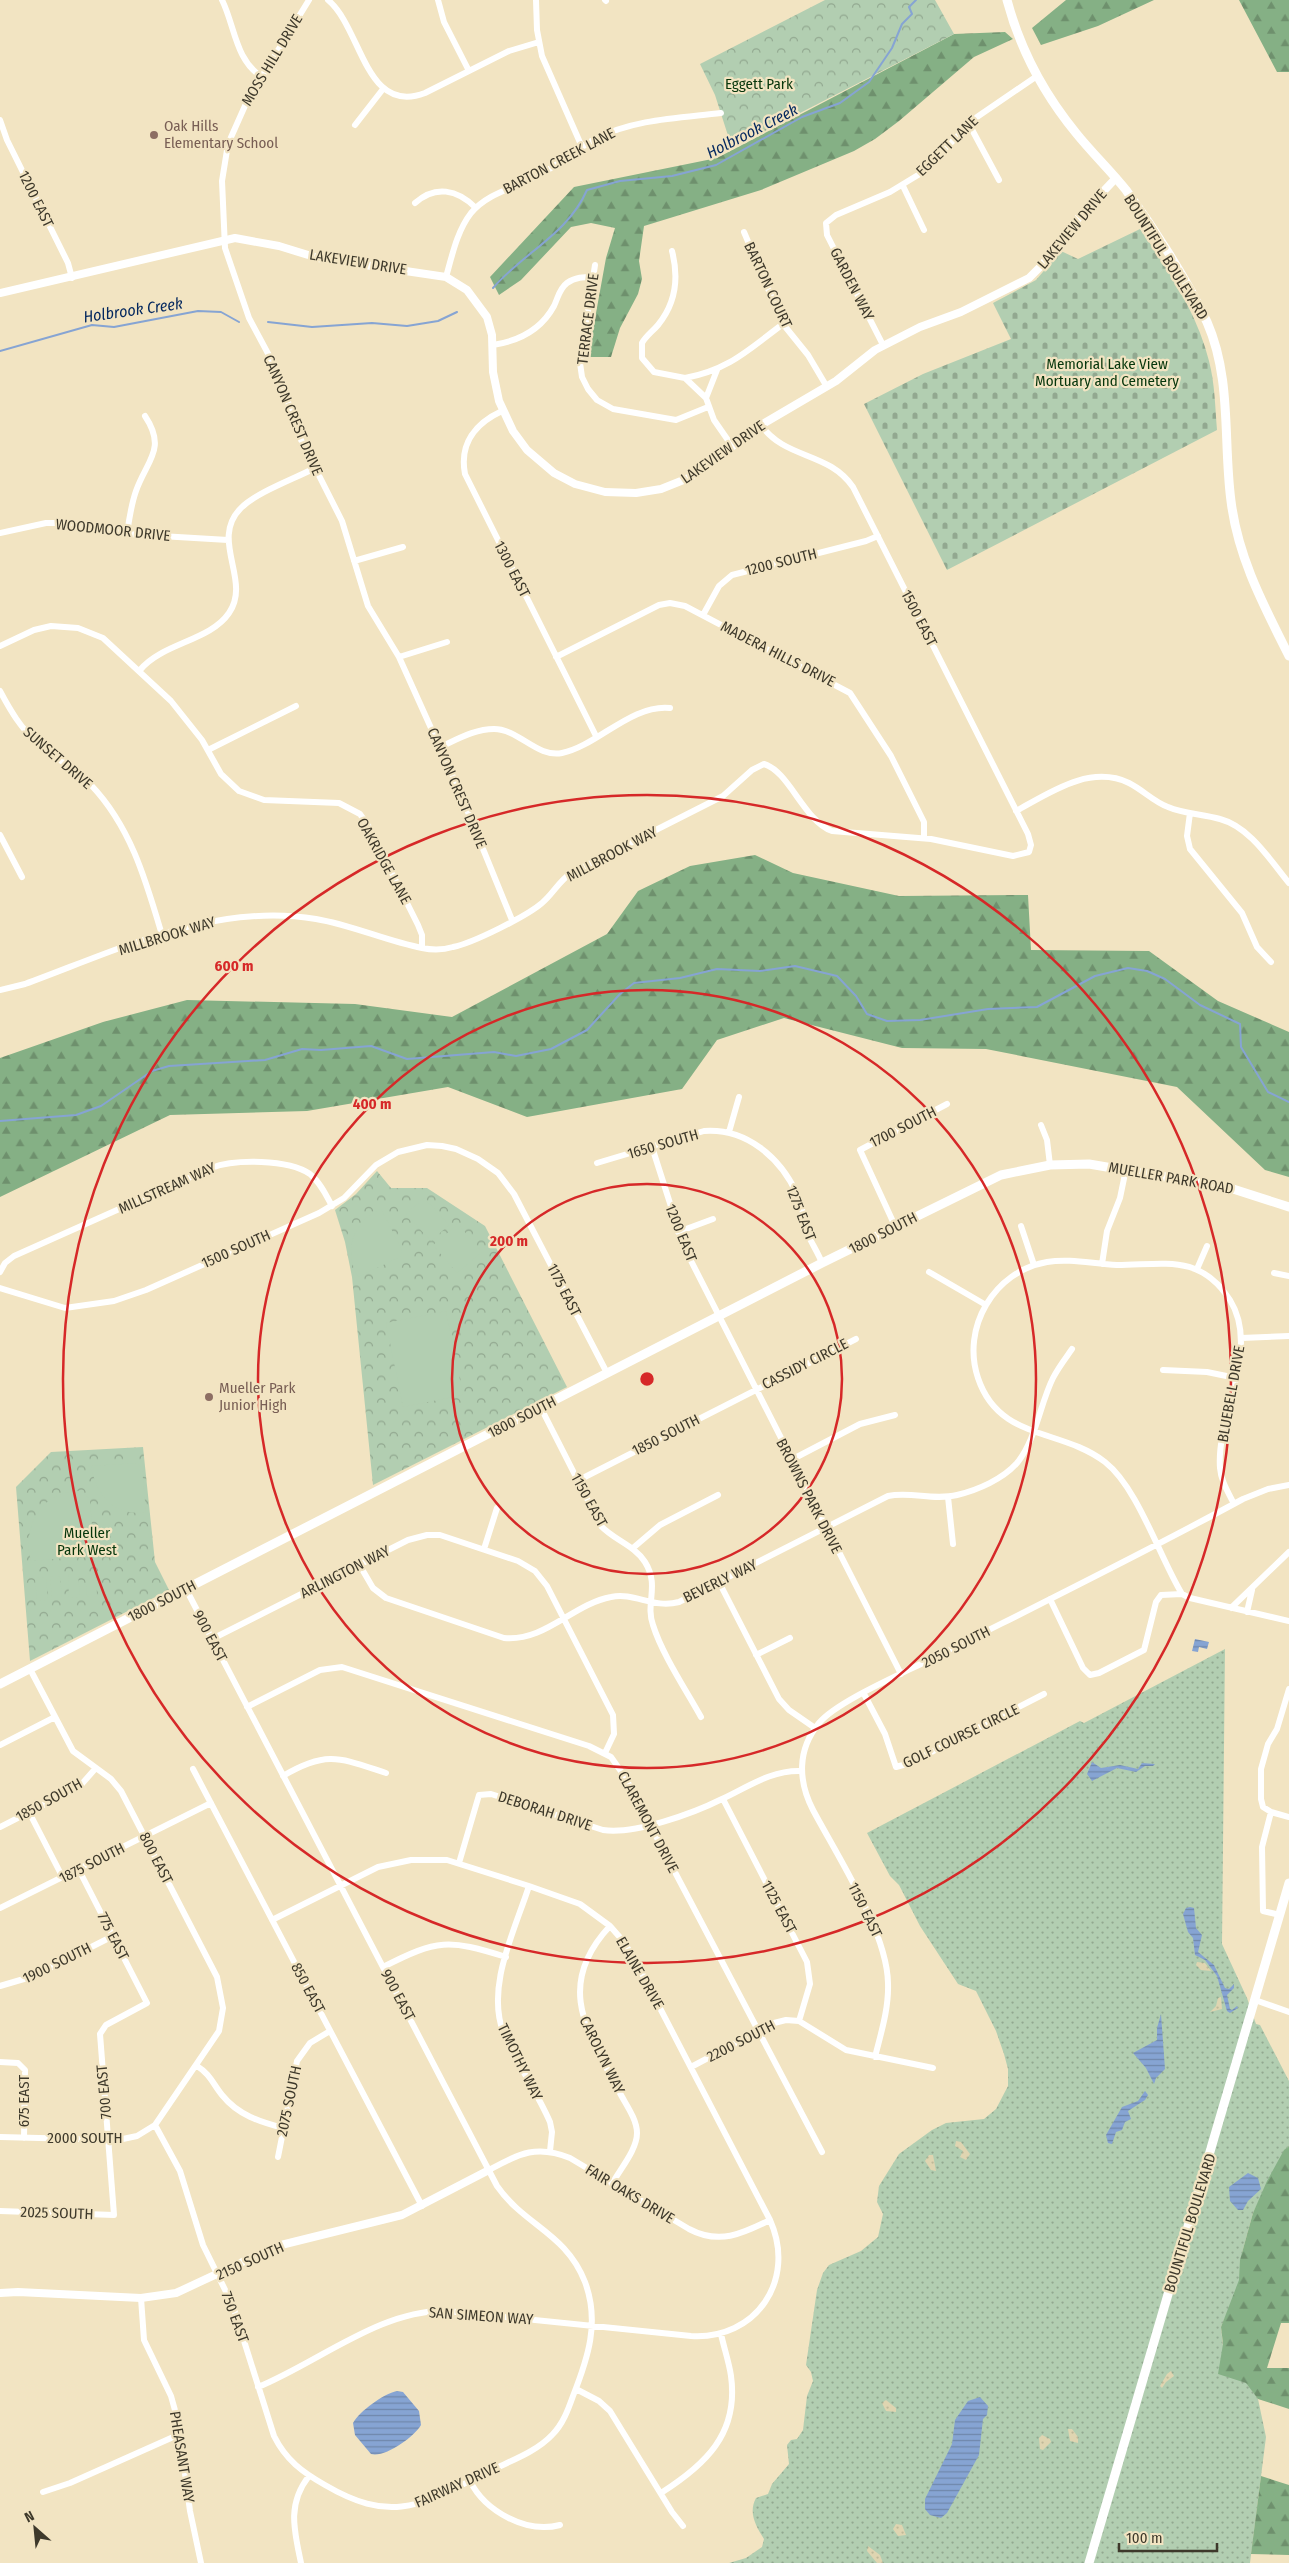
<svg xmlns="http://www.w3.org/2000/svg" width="1289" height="2563" font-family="'Fira Sans Condensed',sans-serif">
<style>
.grass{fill:url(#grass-dots)}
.forest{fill:url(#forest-firs)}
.sand{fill:url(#sand-dots)}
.cemetery{fill:url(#cemetery-stones)}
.park{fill:url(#park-crowns)}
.pitch{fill:#b2ceb1}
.water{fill:url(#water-rules)}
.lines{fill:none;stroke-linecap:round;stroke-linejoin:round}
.stream{stroke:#86a4d3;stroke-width:2}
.minor{stroke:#fff;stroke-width:6}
.tertiary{stroke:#fff;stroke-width:8}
.secondary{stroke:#fff;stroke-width:9}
.ring{fill:none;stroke:#d62828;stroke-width:2.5}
.education-dot{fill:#8d6e63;stroke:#f2e4c2;stroke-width:2}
.labels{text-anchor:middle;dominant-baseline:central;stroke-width:4.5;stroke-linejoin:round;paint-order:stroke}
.street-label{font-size:15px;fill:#3e392b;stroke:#f2e4c2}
.park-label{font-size:15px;fill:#06360c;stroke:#f2e4c2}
.education-label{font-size:15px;fill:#785e54;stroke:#f2e4c2;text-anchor:start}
.water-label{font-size:16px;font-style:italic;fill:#03275e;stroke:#f2e4c2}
.centre{fill:#d62828;stroke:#f2e4c2;stroke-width:2.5}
.ring-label{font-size:15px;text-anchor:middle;font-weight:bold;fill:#d62828;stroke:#f2e4c2;stroke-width:4.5;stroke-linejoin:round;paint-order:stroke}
</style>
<defs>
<pattern id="grass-dots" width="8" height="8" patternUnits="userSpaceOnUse" patternTransform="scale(1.25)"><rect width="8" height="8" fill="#b2ceb1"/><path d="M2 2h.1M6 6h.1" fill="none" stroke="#92a890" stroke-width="1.8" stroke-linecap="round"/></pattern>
<pattern id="forest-firs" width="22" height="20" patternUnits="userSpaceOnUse" patternTransform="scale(1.25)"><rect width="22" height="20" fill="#85b085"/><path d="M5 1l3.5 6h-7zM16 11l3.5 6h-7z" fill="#6e906d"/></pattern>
<pattern id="sand-dots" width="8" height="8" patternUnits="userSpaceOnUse" patternTransform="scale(1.25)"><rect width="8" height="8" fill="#dfd5b1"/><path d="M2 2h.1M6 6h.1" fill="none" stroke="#c0b898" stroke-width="1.8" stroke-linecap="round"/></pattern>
<pattern id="cemetery-stones" width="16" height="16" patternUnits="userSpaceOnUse" patternTransform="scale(1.25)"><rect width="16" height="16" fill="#b2ceb1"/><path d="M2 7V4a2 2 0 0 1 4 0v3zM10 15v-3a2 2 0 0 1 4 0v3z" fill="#92a890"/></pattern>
<pattern id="park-crowns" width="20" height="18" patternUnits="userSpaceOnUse" patternTransform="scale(1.25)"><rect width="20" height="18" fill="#b2ceb1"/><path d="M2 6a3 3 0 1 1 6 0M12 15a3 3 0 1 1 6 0" fill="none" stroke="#92a890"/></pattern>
<pattern id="water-rules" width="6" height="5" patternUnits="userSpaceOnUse" patternTransform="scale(1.25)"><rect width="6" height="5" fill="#86a4d3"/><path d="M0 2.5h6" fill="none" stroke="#6f87ab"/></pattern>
</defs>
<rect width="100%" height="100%" fill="#f2e4c2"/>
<path class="grass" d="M1225,1649L1222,1944L1247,1998L1256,2024L1260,2025L1289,2081V2146L1285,2150L1253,2213L1242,2253L1243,2268L1237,2290L1221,2327L1223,2346L1258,2399L1266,2437L1250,2563H729L746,2558L762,2547L764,2539C756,2526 748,2513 756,2498L768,2494L772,2484L789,2464L787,2445L791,2440L797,2439L803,2430L807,2396L813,2381L811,2372L806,2365L817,2290L823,2273L829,2265L861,2251L878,2237L883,2214L877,2202L879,2186L899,2154L932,2130L946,2123L984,2119L996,2109L1008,2086V2069L1004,2054L996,2031L976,1991L958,1984L920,1926L899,1885L890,1876L867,1833L1080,1721L1084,1723Z"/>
<path class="forest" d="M1066,0H1154L1098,26L1041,45L1032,28Z
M1239,0H1289V72H1277Z
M1005,32L1013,39L974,57L899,121L875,139L854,151L761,190L644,226L639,261L642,279L638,294L620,328L611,357H588L606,258L615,228L591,223L571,227L521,280L499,295L490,277L574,187L717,158L954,34Z
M755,855L793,873L899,896L1028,895L1031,950L1149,951L1218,1001L1289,1032V1177L1265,1170L1177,1087L986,1049L902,1048L784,1018L717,1040L682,1089L527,1117L448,1087L307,1111L170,1115L0,1197V1058L103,1022L187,1000L355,1004L452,1017L607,934L638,891L690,866Z
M1289,2146V2323H1281L1267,2368H1289V2409L1258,2399L1246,2383L1218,2374L1223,2344L1221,2327L1239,2280L1240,2260L1253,2213L1267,2181L1284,2150Z
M1261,2476L1289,2485V2555L1251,2554Z"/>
<path class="sand" d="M1197,1962L1205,1963L1211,1971L1201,1970L1196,1965Z
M1221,1997L1222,2009L1210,2012L1216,2006L1218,1998Z
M956,2141L961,2142L970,2154L966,2160L960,2157L963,2151L955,2146Z
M929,2155H933L936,2171L931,2170L925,2161Z
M1171,2371L1174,2376L1166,2382L1162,2388L1160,2386L1167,2374Z
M886,2400L896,2408V2412L886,2411L882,2403Z
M1068,2429H1072L1078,2437V2443L1070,2441Z
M1042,2435L1050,2439L1051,2442L1043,2450L1040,2449L1039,2438Z
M896,2524L902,2525L906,2535L898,2536L893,2529Z
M868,2546L880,2555L883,2563H877L867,2551Z"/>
<path class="cemetery" d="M1140,229C1168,269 1197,313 1209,361C1215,384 1215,407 1217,430L947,570L864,404L923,374L1011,339L993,303L1036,280L1061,251L1078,259Z"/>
<path class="park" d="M825,0H935L954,34L732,148L715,95L700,64Z
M377,1171L391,1188H427L485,1226L567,1387L373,1485L352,1277L345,1242L335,1210L356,1194Z
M143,1447L155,1562L169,1590L30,1661L16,1487L51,1452Z"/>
<path class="pitch" d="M424,1198L449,1225L431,1241L406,1214Z
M381,1209L402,1250L400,1257L358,1277C343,1251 353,1221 381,1209Z
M458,1224L482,1252L457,1273L433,1245Z
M446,1311L463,1395L403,1407L386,1323Z
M137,1463L142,1468L146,1512C115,1517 96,1495 91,1466Z
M82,1491L90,1500L94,1553L91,1556L31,1561C21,1526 43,1489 82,1491Z
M96,1573L97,1596L87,1597L85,1574Z
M78,1574L80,1597L69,1598L68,1575Z
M60,1576L62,1599H52L50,1577Z
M46,1577L48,1600L37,1601L35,1578Z"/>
<path class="water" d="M1195,1639L1209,1642L1207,1649L1199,1647L1198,1652L1192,1651Z
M1092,1762L1101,1768L1120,1765L1138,1769L1142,1763L1155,1764L1153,1766H1145L1136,1772L1117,1768L1092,1781L1087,1774Z
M1190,1907L1194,1908L1196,1928L1202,1935L1198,1952L1214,1965L1225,1988L1229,1989L1234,1984V1988L1227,1995L1230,2009L1232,2010L1237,2006L1238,2008L1230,2013L1227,2011L1217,1976L1205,1960L1195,1955L1193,1938L1188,1932L1183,1914L1186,1908Z
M1161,2014L1165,2069L1156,2078L1154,2084L1146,2068L1133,2053L1157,2040V2028Z
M1145,2091L1148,2095L1145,2100L1128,2111L1131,2119L1125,2122L1122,2130L1116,2132L1112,2144L1108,2143L1106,2135L1122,2107L1138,2101Z
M1248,2173L1258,2178L1261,2189L1248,2201L1243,2210H1238L1230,2201L1229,2187Z
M397,2391L403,2392L419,2411L421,2425C414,2437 385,2458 371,2454L355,2435L353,2423C360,2411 383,2394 397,2391Z
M980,2397L988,2406L987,2415L983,2419L979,2455L947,2513L941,2518L930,2515L925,2509V2499L952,2444L955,2420L968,2401Z"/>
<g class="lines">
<path class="stream" d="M493,288C523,253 568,234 587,190L620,181L672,176L716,165L802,117L840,103L869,82L892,48L902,24L912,14L909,7L916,0
M268,322L312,327L372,323L407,326L438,321L457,312
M0,351L92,325L114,327L198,311L221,312L239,322
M0,1121L76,1115L101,1106L152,1071L169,1066L265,1060L302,1049L321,1050L371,1046L407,1059L494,1052L516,1056L551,1049L587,1030L620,994L634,983L680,978L717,969L760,971L795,966L837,976L856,996L867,1014L887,1021L920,1020L988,1009L1037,1007L1095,976L1128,968L1147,971L1165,979L1200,1005L1240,1024L1241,1047L1268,1092L1289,1102"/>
<path class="minor" d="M222,0C235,26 235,60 262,77
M309,0L248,99L228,144L222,181L225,248L249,318L280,376L298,434L342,521L368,606L399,657L459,790L512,920
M328,0C362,28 365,116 425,93L509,51L539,42
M438,0L444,22L469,71
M536,0L537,30L542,56L582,147
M605,0L606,1
M0,120L7,140L68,263L72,278
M969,124L999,180
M355,125L383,89
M903,186L924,230
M415,203C435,185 457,189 476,208
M744,232L783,324L808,355L827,387
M672,251C679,278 676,303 658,325C653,331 646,336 642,343V358L654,372L685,378L706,398
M595,265L580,363L582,377L588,389L597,400L613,409L676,420L708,407
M446,277C452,256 457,231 471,213C488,193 514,188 537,176C557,166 575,150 595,139C634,119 679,118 721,113
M493,345C519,341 541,330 554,306C558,298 559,289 567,283C575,277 584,277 593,277
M883,345L827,235L826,223L836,215L890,192L918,175L977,117L1037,76
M717,370L706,398L714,420L732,446
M685,378C729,370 749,349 783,324
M502,411C476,423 459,443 465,474L596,736
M0,533L46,523H72L127,534L228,540
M127,534C129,520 131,505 136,491C147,460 167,449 145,416
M354,561L403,547
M703,615L719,586L732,575L866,541L878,536
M0,646L34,630L51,626L78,628L103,638L171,701L202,740L221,774L239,791L264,800L339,803L360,814L369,827L418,925L422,935V948
M399,657L447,642
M556,657L659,605L670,603L685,606L850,693L891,756L924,822V838
M140,670C162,643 210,641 229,613C252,580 209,540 241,508C257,492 294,479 315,468
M0,691C10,710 21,729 38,743C55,758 75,769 91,785C131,827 146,881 162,935
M440,747C458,739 475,729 494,729C519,729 537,758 562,753C597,746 631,704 670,708
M208,750L296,706
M1016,811C1049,793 1090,764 1129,783C1143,790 1154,802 1168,807C1184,814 1203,814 1220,819C1250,827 1270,860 1289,883
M1190,813L1187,836L1190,849L1242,913L1257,947L1271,962
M0,835L22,877
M0,990L25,984C118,950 214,902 316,919C352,925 386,941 422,948C432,950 443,950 453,947C473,943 527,916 542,903C553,894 559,881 571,873L723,796L752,770L764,764C789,771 804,821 832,831L931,839L1013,856L1029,852L1031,845L1028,834L853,487C828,451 786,460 761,425
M1041,1125L1047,1140L1050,1165
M729,1132L739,1097
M652,1147L684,1247L901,1674
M597,1163L704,1131C746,1128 780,1157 797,1194C803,1209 805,1224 810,1239C814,1247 819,1255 822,1263
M895,1226L860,1150L947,1104
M1021,1226L1034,1265
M678,1232L713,1219
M1102,1264L1107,1231L1120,1198L1126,1169
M1197,1269L1207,1246
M0,1272L5,1263L14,1256L211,1168C235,1159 288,1159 310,1174C320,1182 326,1195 332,1206
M929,1272L986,1305
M1274,1273L1289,1276
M0,1288L65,1308L114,1301L146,1290L319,1213L344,1198L376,1165L398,1152L427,1145L442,1146L456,1149L478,1159L498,1173L514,1194L607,1373
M1241,1338L1289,1336
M1163,1370L1207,1372L1236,1378
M541,1408L601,1526C614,1540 634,1545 645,1562C660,1586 645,1603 653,1625C662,1654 686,1690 701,1717
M791,1460L860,1424L895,1415
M577,1481L856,1339
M948,1497L953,1544
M633,1548L660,1525L718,1495
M484,1549L497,1508
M359,1564L373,1588L386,1598L504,1638C545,1642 573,1604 611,1597C635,1592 653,1609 679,1602L888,1496C911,1491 933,1501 957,1495C978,1490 1003,1479 1017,1463C1036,1440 1040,1404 1053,1378C1058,1368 1065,1359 1072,1349
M719,1582L779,1699L789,1710L815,1728
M1182,1594C1159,1556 1138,1488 1105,1462C1061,1428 999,1441 978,1378C961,1328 994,1271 1047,1262C1070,1258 1093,1264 1117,1265C1163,1265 1200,1253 1230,1300C1261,1350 1216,1415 1220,1468C1221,1481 1228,1492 1234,1504
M1050,1599L1083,1668L1090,1675L1099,1673L1144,1650L1156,1602L1161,1595L1182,1594L1190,1598L1289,1621
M1231,1608L1289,1552
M1247,1612L1252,1590
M212,1639L408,1540L427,1535H440L518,1561L535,1571L547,1586L613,1715L614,1734L605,1753
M756,1655L790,1638
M1289,1689L1277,1729L1268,1744L1261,1769V1799L1263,1807L1271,1812L1289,1817
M864,1694L885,1734L896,1767L910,1763L1044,1694
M247,1707L320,1670L342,1667L589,1746L611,1757L625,1777L822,2152
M0,1745L55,1717
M193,1769L422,2206
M283,1776C327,1750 340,1758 386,1773
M723,1799L807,1962L810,1984L799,2021
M29,1812L63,1878
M1271,1812L1262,1847L1263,1911L1280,1915
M0,1827L80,1786L95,1769
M459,1863L479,1795L491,1794L603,1830C634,1835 694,1813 722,1799C748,1787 771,1770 801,1771
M529,1886C515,1930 485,1988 504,2034C517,2064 537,2092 550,2122L552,2132L550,2151
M0,1908L211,1803
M610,1926C553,1987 589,2034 621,2095C627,2106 637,2120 637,2133C637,2150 620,2169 612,2184
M383,1967C438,1939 448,1939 506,1957
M0,1986L34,1976L113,1936
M1255,2000L1289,2012
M875,2057C881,2033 889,2008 888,1983C887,1932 838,1857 813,1810C798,1781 797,1750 819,1723C837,1701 906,1672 935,1657C1038,1605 1142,1554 1243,1499L1268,1489L1289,1485
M0,2062L18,2063L25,2070L24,2138
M197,2066C210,2074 213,2084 222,2095C238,2115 260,2122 283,2128
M691,2067L774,2023L786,2020L799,2021L846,2050L933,2068
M155,2125L180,2171L203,2245L233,2306L274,2436C286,2460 302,2472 325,2485C395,2526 424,2503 490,2471C510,2461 536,2452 552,2435C563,2424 568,2410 573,2396C588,2358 600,2322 585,2282C566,2233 525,2226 497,2186L186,1589
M0,2137L118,2140L137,2136L155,2125L219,2031L223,2008L217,1977L121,1791L111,1779L73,1751L30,1669
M278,2157L297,2061L310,2043L330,2031
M489,2170C519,2154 536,2144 570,2158L689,2229C719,2245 742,2234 770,2220
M0,2211L114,2215L100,2034L106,2025L147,2003L79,1870
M141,2298L144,2340L171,2396L178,2421L190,2511L201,2563
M258,2387C317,2363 383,2308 447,2311L691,2336C756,2340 797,2280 770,2220L635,1960L624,1942L610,1926L580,1904L529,1886L447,1860H411L378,1867L272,1920
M576,2389L599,2401L610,2411L672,2512L683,2526
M470,2481C485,2511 526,2534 560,2525
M43,2492L70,2483L180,2434
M661,2493C705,2465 739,2434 731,2376C729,2362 724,2348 721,2334
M301,2563C294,2530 287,2504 309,2476"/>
<path class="tertiary" d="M0,293L235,238L279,246L318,258L446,277L467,290L487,317L492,335L493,372L499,401L513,431L527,450L554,473L575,484L605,492L636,493L661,489L691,477L761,425L836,381L875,350L920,327L961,312L1029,278L1043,264L1080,216L1116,178
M0,2293L18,2292L141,2298L176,2293L277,2246L402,2215L489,2170"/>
<path class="secondary" d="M1007,0C1020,49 1044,94 1076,133C1092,153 1110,170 1126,190C1153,227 1188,281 1207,322C1232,379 1223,441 1231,501C1238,558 1264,606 1289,656
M0,1684L822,1263L1001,1175L1050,1165L1089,1164L1230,1188L1289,1207
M1089,2563L1289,1883"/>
</g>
<g class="ring">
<circle cx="647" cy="1379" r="195"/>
<circle cx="647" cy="1379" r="389"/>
<circle cx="647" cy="1379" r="584"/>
</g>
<g class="education-dot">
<circle cx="154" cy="135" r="5"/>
<circle cx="209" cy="1397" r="5"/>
</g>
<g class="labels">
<g class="street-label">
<text transform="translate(272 60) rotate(-59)">MOSS HILL DRIVE</text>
<text transform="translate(947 146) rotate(-44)">EGGETT LANE</text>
<text transform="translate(559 161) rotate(-28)">BARTON CREEK LANE</text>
<text transform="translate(36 199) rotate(64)">1200 EAST</text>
<text transform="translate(1072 229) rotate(-50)">LAKEVIEW DRIVE</text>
<text transform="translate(1166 257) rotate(58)">BOUNTIFUL BOULEVARD</text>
<text transform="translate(358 262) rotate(9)">LAKEVIEW DRIVE</text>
<text transform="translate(852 284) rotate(63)">GARDEN WAY</text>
<text transform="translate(768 285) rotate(65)">BARTON COURT</text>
<text transform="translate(588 319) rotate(-83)">TERRACE DRIVE</text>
<text transform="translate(293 415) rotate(67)">CANYON CREST DRIVE</text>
<text transform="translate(723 452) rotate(-35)">LAKEVIEW DRIVE</text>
<text transform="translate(113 530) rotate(6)">WOODMOOR DRIVE</text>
<text transform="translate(781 562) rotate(-14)">1200 SOUTH</text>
<text transform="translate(512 569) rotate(63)">1300 EAST</text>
<text transform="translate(919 618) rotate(63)">1500 EAST</text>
<text transform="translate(778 654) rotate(27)">MADERA HILLS DRIVE</text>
<text transform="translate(58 758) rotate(41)">SUNSET DRIVE</text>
<text transform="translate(457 788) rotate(67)">CANYON CREST DRIVE</text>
<text transform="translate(612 854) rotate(-28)">MILLBROOK WAY</text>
<text transform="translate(384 861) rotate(61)">OAKRIDGE LANE</text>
<text transform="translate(167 936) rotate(-17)">MILLBROOK WAY</text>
<text transform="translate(903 1127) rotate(-27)">1700 SOUTH</text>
<text transform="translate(663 1144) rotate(-16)">1650 SOUTH</text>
<text transform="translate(1171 1178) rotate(10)">MUELLER PARK ROAD</text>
<text transform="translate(167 1188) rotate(-24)">MILLSTREAM WAY</text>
<text transform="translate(801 1213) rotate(69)">1275 EAST</text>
<text transform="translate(681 1233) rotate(68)">1200 EAST</text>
<text transform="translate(883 1233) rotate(-27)">1800 SOUTH</text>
<text transform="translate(236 1249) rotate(-24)">1500 SOUTH</text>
<text transform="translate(564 1290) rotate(63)">1175 EAST</text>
<text transform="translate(805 1364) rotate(-27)">CASSIDY CIRCLE</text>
<text transform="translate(1231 1394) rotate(-80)">BLUEBELL DRIVE</text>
<text transform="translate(522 1417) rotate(-27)">1800 SOUTH</text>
<text transform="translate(666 1435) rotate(-27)">1850 SOUTH</text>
<text transform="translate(809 1496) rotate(63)">BROWNS PARK DRIVE</text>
<text transform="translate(589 1500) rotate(61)">1150 EAST</text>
<text transform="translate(345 1572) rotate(-27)">ARLINGTON WAY</text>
<text transform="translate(720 1581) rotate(-26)">BEVERLY WAY</text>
<text transform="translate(162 1601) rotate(-27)">1800 SOUTH</text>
<text transform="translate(210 1636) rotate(62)">900 EAST</text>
<text transform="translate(956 1647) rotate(-27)">2050 SOUTH</text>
<text transform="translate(961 1736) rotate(-26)">GOLF COURSE CIRCLE</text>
<text transform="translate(49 1800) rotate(-29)">1850 SOUTH</text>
<text transform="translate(545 1811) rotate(18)">DEBORAH DRIVE</text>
<text transform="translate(648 1822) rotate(62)">CLAREMONT DRIVE</text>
<text transform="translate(156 1858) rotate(63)">800 EAST</text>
<text transform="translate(92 1863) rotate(-27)">1875 SOUTH</text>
<text transform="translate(779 1907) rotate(62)">1125 EAST</text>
<text transform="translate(865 1910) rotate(64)">1150 EAST</text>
<text transform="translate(113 1936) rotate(63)">775 EAST</text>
<text transform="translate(57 1963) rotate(-26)">1900 SOUTH</text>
<text transform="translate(640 1973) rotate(60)">ELAINE DRIVE</text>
<text transform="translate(308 1988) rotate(62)">850 EAST</text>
<text transform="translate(398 1995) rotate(62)">900 EAST</text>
<text transform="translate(741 2041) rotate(-27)">2200 SOUTH</text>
<text transform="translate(602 2055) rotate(64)">CAROLYN WAY</text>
<text transform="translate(520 2062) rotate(64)">TIMOTHY WAY</text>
<text transform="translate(104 2092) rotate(-95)">700 EAST</text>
<text transform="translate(24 2101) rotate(-90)">675 EAST</text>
<text transform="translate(289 2101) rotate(-78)">2075 SOUTH</text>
<text x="85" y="2138">2000 SOUTH</text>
<text transform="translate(630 2194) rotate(31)">FAIR OAKS DRIVE</text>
<text transform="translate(57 2213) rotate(2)">2025 SOUTH</text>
<text transform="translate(1190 2223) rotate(-73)">BOUNTIFUL BOULEVARD</text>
<text transform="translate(250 2261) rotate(-24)">2150 SOUTH</text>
<text transform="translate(481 2316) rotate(4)">SAN SIMEON WAY</text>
<text transform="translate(235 2317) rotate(70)">750 EAST</text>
<text transform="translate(182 2457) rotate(81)">PHEASANT WAY</text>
<text transform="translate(457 2485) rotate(-24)">FAIRWAY DRIVE</text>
</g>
<g class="park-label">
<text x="759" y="84">Eggett Park</text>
<text x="1107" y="364">Memorial Lake View<tspan x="1107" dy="17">Mortuary and Cemetery</tspan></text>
<text x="87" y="1533">Mueller<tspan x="87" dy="17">Park West</tspan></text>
</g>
<g class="education-label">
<text x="164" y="126">Oak Hills<tspan x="164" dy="17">Elementary School</tspan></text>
<text x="219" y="1388">Mueller Park<tspan x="219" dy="17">Junior High</tspan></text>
</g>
<g class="water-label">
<text transform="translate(752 131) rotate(-27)">Holbrook Creek</text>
<text transform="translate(133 310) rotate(-8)">Holbrook Creek</text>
</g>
</g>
<circle cx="647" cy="1379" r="8" class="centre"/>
<g class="ring-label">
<text x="234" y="971">600 m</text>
<text x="372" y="1109">400 m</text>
<text x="509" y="1246">200 m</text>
</g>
<g transform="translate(35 2528) rotate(333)" stroke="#f2e4c2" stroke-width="4" paint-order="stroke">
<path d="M0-4L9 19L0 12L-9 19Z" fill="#3e392b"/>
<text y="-8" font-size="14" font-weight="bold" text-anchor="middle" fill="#3e392b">N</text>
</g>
<path d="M1119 2543v8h98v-8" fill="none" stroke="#3e392b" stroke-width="2.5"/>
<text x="1126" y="2543" font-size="15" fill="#3e392b" stroke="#f2e4c2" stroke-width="4" paint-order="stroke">100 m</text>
</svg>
